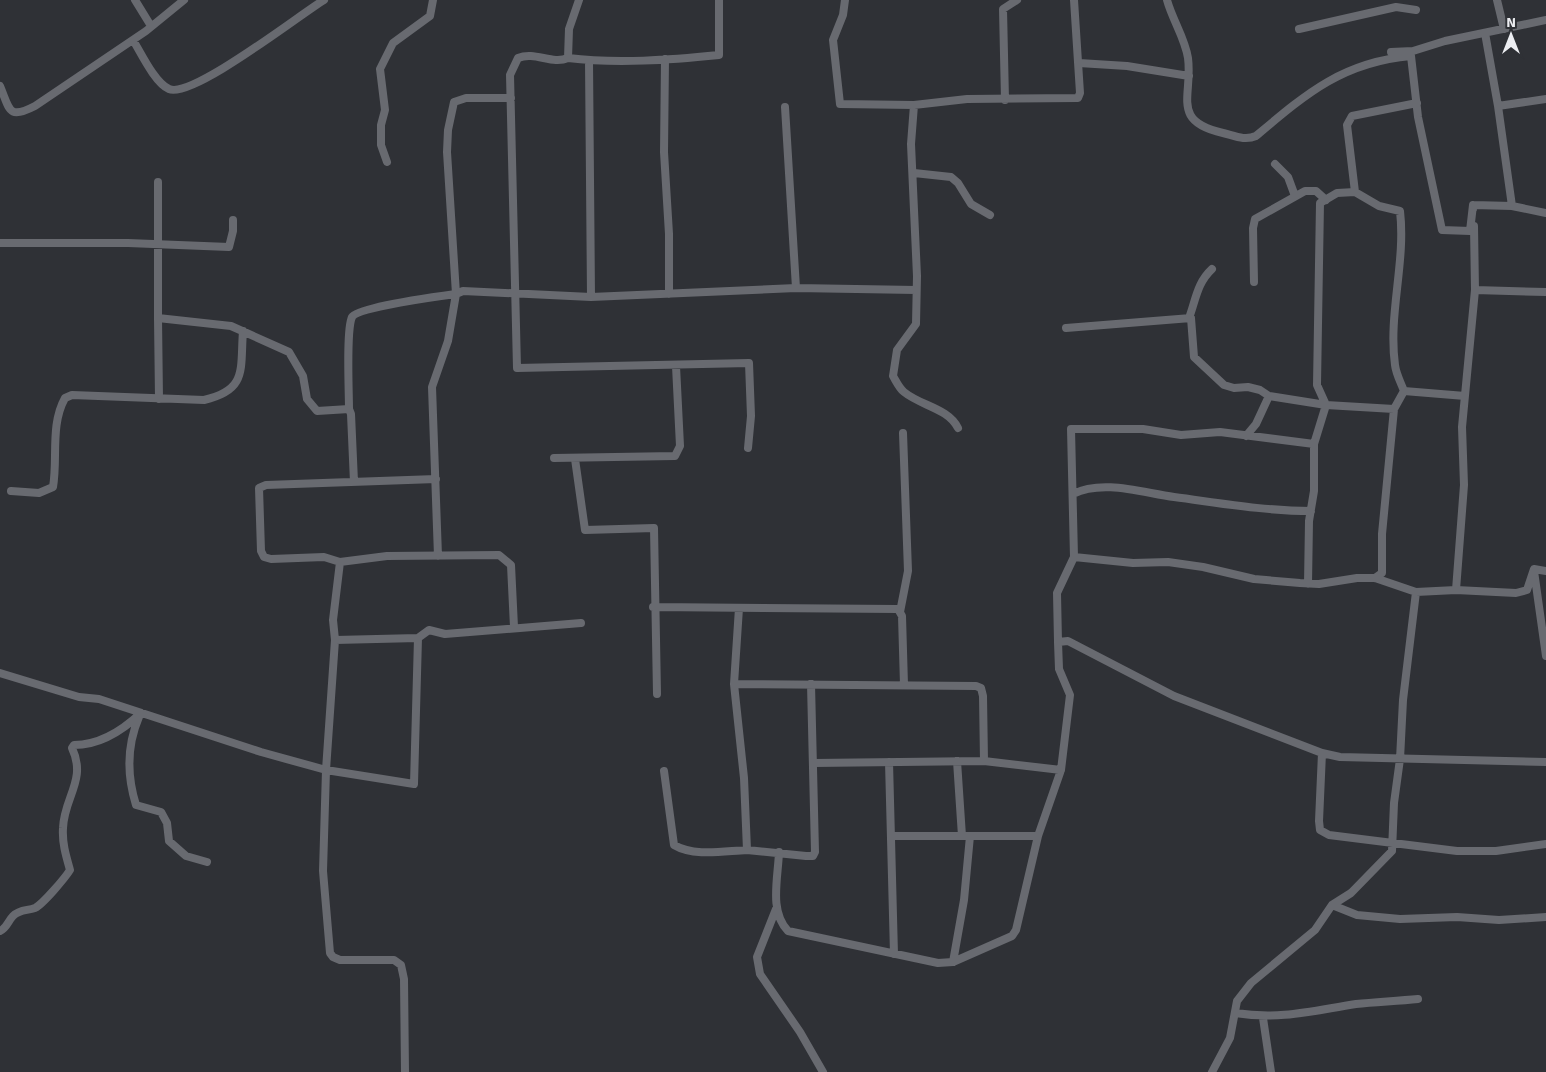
<svg xmlns="http://www.w3.org/2000/svg" width="1546" height="1072" font-family="Signika,sans-serif">
<style>
.lines{fill:none;stroke-linecap:round;stroke-linejoin:round}
.street{stroke:#686a70;stroke-width:8}
</style>
<rect width="100%" height="100%" fill="#2f3136"/>
<g class="lines">
<path class="street" d="M135,0L151,26
M579,0L569,29L568,58C552,65 535,51 518,58L510,75L517,368L749,363L751,416L748,448
M845,0L843,15L833,40L840,104L914,105L967,99L1078,98L1080,93L1074,0
M1167,0C1172,19 1185,38 1188,58C1193,96 1170,121 1223,133C1235,136 1245,141 1256,136C1307,93 1343,62 1411,56L1418,117L1442,230L1470,231L1473,205
M1497,0L1504,29
M1299,29L1396,7L1416,10
M1485,33L1498,106
M133,40C141,53 155,83 169,89C192,99 299,15 324,0
M1391,52L1413,51L1445,41L1546,20
M568,58C617,64 670,60 719,55V0
M665,59L664,152L669,234V294
M589,61L591,297
M1079,63L1127,66L1189,76
M0,86C10,110 8,120 35,106L146,31L184,0
M1005,100L1003,9L1017,0
M914,105L911,144L917,276L916,324L897,350L893,376C896,381 899,388 904,392C921,406 948,408 958,428
M785,107L796,288
M387,162L381,145V125L385,110L380,69L393,43L430,16L433,0
M1275,164L1288,177L1295,196
M914,173L951,177L958,183L971,204L990,215
M158,182V318
M1355,192L1347,125L1352,116L1417,103
M1512,206L1546,213
M1473,209V205L1512,206L1498,106L1546,99
M1474,226L1475,290L1546,292
M0,243H128L229,247L233,231V220
M1254,282L1253,228L1255,219L1305,191H1316L1326,200
M1189,318C1196,299 1197,283 1212,269
M1066,328L1191,318L1194,357L1224,385L1234,388L1248,387L1260,390L1269,396L1326,405L1394,409
M159,399L158,318L231,326L289,352L303,376L307,399L317,411L349,409
M1246,436L1256,424L1269,396
M554,458L675,456L680,446L676,366
M575,459L585,530L654,528L657,694
M436,479L266,485L259,488L261,551L264,557L271,559L324,557L340,562L387,556L499,555L511,565L514,627
M354,482L351,414L349,409C349,392 346,330 352,317C358,307 441,296 456,294L447,152L448,130L454,102L466,98H511
M11,491L39,493L53,487C58,458 50,425 65,398L72,395L204,400C248,390 240,369 243,331
M1073,494C1103,479 1143,493 1174,497C1220,503 1265,511 1311,511
M438,556L432,387L448,341L456,294L463,291L591,297L796,288L916,290
M1074,557L1133,563L1168,562L1203,567L1254,579L1300,583L1319,584L1357,578H1375L1416,592L1456,590L1516,593L1527,590L1534,569L1546,571
M340,562L333,620L335,640L326,770L323,871L330,953L333,957L340,960H394L401,965L404,979L405,1072
M1534,571L1546,656
M1375,578L1382,573V534L1394,409L1404,391
M1308,584L1309,521L1314,491V444L1326,405L1317,385L1320,203L1337,193L1355,192L1379,206L1400,211C1406,262 1388,314 1395,365C1396,374 1401,383 1404,391L1465,396
M1456,590L1464,485L1462,427L1475,290
M653,607L898,609L902,616L904,685
M739,608L734,684L744,778L747,850L806,856H813L815,852L811,684
M900,612L908,571L903,433
M335,640L418,638L429,630L445,634L581,623
M1058,642L1057,593L1074,557L1071,429H1143L1181,435L1220,432L1314,444
M0,673L79,697L99,699L261,752L326,770L414,784L418,638
M734,684L976,686L981,688L983,696L984,761
M139,717C127,745 127,776 136,805L161,812L167,823L169,841L186,856L207,862
M1322,753L1319,821L1320,830L1329,835L1457,851H1496L1546,844
M957,761L962,836
M889,762L894,954
M814,763L984,761L1061,770
M664,771L674,845C694,857 724,851 747,850
M891,836H1038
M779,852C778,879 769,911 788,931L938,963L953,962L1012,936L1016,930L1038,836L1061,770L1070,695L1059,669L1058,642L1068,641L1174,696L1322,753L1340,757L1546,762
M1332,905L1357,915L1400,919L1457,917L1499,920L1546,917
M776,909L757,957L760,974L800,1032L823,1072
M0,931C7,928 8,921 13,916C20,909 27,911 35,908C43,904 65,878 70,870C66,856 62,843 63,828C64,797 87,780 72,748L74,745C100,745 123,730 141,713
M953,962L964,900L970,836
M1235,1013C1281,1020 1311,1011 1356,1004C1377,1002 1397,1001 1418,999
M1263,1018L1271,1072
M1212,1072L1230,1038L1237,1001L1251,983L1315,930L1332,905L1351,893L1392,851L1394,803L1400,759L1403,700L1416,592"/>
</g>
<g transform="translate(1511 35)" stroke="#2f3136" stroke-width="4" paint-order="stroke">
<path d="M0-4L9 19L0 12L-9 19Z" fill="#edeef2"/>
<text y="-8" font-size="14" font-weight="bold" text-anchor="middle" fill="#edeef2">N</text>
</g>
</svg>
